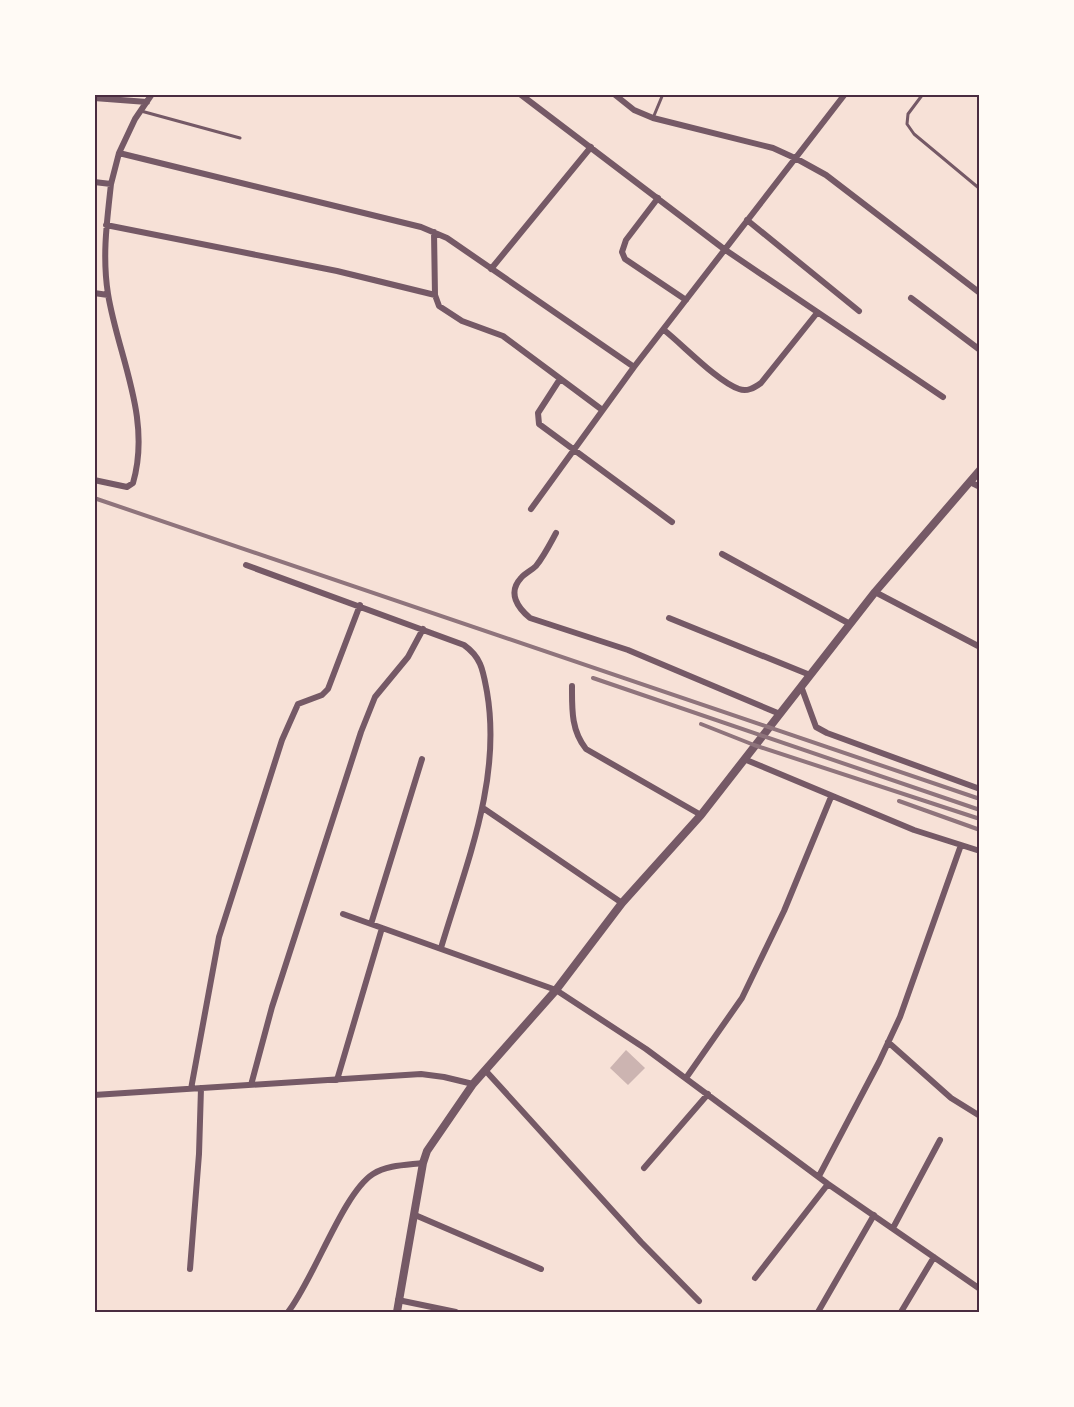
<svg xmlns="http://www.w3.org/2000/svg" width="1074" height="1407" font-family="'Titillium Web',sans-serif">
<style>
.building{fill:#ccb4b1}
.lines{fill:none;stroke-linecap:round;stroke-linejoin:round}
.service{stroke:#755966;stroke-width:3}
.minor{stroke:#755966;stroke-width:6}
.tertiary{stroke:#755966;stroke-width:8}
.rail{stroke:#8f747c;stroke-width:4}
.neatline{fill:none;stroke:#4a2c40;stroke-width:2}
</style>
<rect width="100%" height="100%" fill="#f7e1d7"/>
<path class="building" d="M626,1050L645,1068L628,1085L610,1068Z"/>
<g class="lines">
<path class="service" d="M923,94L908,114L907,124L914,134L980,189
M141,111L240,138
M653,118L663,94"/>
<path class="minor" d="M520,94L724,249L943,397
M614,94L634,110L653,118L773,148L797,159L826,175L980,293
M94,98L147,102
M119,153L135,119L152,94
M94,182L111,184L119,153L421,227L447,238L634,367L845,94
M658,198L626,240L622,252L625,259L686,300
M747,220L859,311
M106,225L337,271L435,295
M434,232L435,295L439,306L462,321L503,336L601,409
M491,269L591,147
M94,293L108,295
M911,298L980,350
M664,330C683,345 718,382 739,389C747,392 754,388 761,383L817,313
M560,379L538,413L539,424L672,522
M94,480L127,487L133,483C152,418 118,356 108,294C102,256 107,221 111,184
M970,482L980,487
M531,509L634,367
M556,533C550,544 544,556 536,566C531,571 525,573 521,578C507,593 518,608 530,618L628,650L780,714
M722,554L850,624
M246,565L464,645C482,658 483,671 487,692C502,780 466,864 441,948
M875,592L980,647
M669,618L810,675
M572,686C572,709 571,730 586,749L701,815
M801,686L816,727L827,733L980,789
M744,759L914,830L980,851
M483,808L622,903
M343,914L556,990L646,1049L828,1184L980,1289
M371,924L422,759
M888,1042L951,1098L980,1116
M485,1070L641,1242L699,1301
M686,1078L742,998L784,911L831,797
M337,1080L382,928
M251,1085L272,1007L361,732L375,697L408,657L423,629
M191,1089L219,937L282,740L298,704L322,695L328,689L360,605
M94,1095L421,1074L444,1077L473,1084
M644,1168L708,1094
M819,1176L879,1062L900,1017L961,845
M415,1215L541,1269
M893,1228L940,1140
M190,1269L199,1154L201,1088
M755,1278L828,1184
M398,1300L456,1312
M288,1312C314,1279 343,1193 373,1174C387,1165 407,1165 423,1163
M818,1312L874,1215
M901,1312L934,1257"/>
<path class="tertiary" d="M397,1312L423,1163L427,1151L473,1084L556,990L622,903L701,815L875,592L980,470"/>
<path class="rail" d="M94,498L980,799
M593,678L980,810
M701,724L754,745L980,819
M899,801L980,830"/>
</g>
<rect width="1074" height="1407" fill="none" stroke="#fffaf5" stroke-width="192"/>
<rect x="96" y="96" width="882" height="1215" class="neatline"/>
</svg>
